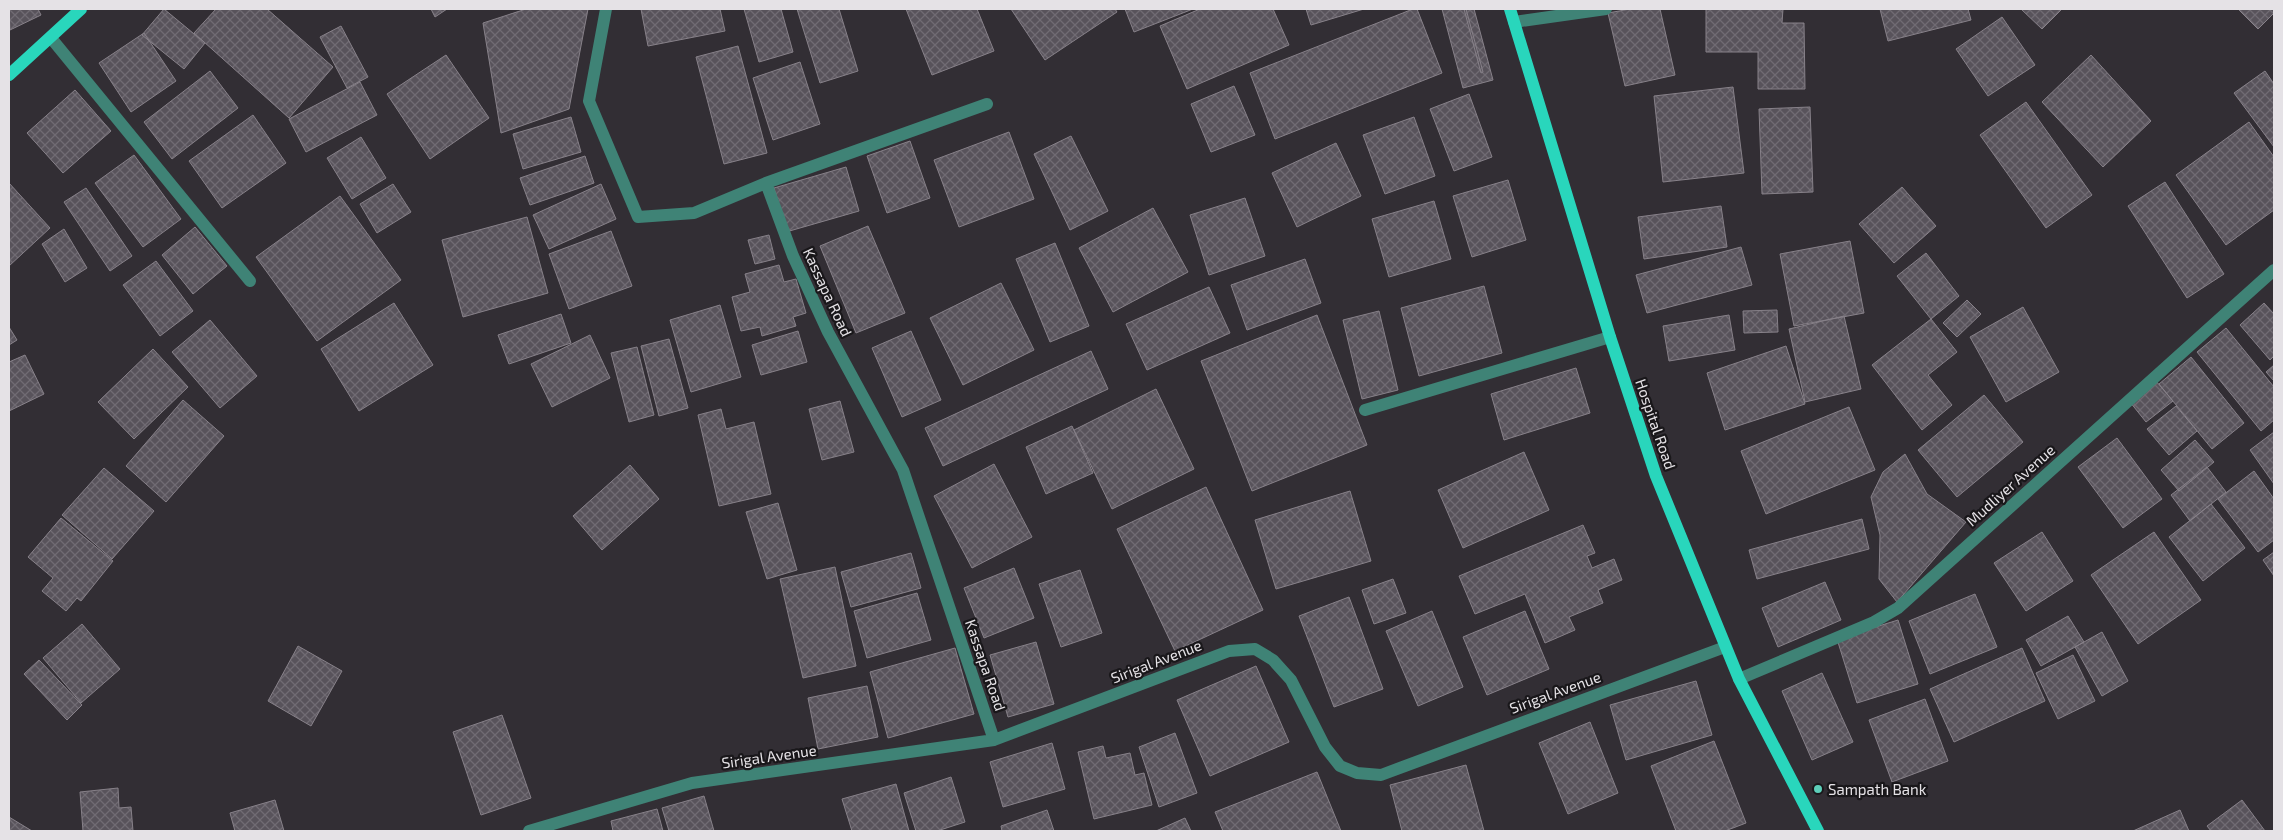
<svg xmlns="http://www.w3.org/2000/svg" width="2283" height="840" font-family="'Exo 2',sans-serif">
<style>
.building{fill:url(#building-cross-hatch);stroke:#878189}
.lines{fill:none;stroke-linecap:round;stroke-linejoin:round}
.minor{stroke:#3f8376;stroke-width:12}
.major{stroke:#29d6bc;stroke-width:12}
.poi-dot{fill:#5dceb9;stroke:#19171a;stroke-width:2}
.labels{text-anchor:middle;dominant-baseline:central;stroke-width:4.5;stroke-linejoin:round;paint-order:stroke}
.street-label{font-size:15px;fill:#e5e2e6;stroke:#19171a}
.poi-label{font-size:15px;fill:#e5e2e6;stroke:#19171a;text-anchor:start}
</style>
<defs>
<pattern id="building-cross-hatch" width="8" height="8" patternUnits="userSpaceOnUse" patternTransform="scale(1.25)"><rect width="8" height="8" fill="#58535b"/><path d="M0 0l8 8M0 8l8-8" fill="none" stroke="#706b73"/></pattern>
</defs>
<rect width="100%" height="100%" fill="#322e34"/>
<path class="building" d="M9,9H38L41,15L10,30Z
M164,9L205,43L184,69L142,35Z
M216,9H267L333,67L289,118L194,33Z
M431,9H447L435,17Z
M526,9H588L569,109L501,133L483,23Z
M641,9H720L725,31L648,46Z
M744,9H781L793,52L759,62Z
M797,9H839L858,71L820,83Z
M906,9H977L994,51L932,75Z
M1011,9H1115L1117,12L1045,60Z
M1125,9H1193L1134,32Z
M1200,9H1273L1289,45L1187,89L1160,26Z
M1306,9H1364L1311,25Z
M1413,9H1417L1442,73L1275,139L1250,73Z
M1442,9H1474L1493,80L1463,88Z
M1464,9H1466L1483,72L1481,73Z
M1630,9H1660L1675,75L1625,86L1608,13Z
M1706,9H1783L1782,23H1804L1805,89H1758V52H1706Z
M1880,9H1968L1971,20L1888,41Z
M2021,9H2062L2042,29Z
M2238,9H2274V13L2258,29Z
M2002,17L2035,65L1988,96L1956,49Z
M341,26L368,77L347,88L320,37Z
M144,33L176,81L131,112L99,63Z
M738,46L767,153L724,164L696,57Z
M446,55L489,118L430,159L387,94Z
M2091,55L2151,121L2103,167L2042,102Z
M800,62L820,124L773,140L753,78Z
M210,71L238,108L172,159L144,122Z
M2265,71L2274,84V147L2234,93Z
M360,82L377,115L306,152L289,119Z
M1234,86L1255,135L1211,152L1191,104Z
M1733,87L1744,173L1663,182L1654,96Z
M75,90L111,131L63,173L27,133Z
M1469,94L1492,157L1454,171L1430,109Z
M2026,102L2092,195L2046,228L1980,135Z
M1810,107L1813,192L1762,194L1759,109Z
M253,115L286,163L222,208L189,161Z
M571,117L581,152L523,169L513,134Z
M1414,117L1435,176L1385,194L1363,135Z
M2249,122L2274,157V210L2226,245L2176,175Z
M1009,132L1034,199L959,227L934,160Z
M1071,136L1108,211L1070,230L1034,154Z
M361,137L386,178L352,199L327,158Z
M910,141L930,198L887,213L867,156Z
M1336,143L1361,196L1297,227L1272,173Z
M134,155L181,219L143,247L95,183Z
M585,156L594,183L530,205L520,178Z
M846,167L859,211L786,232L774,188Z
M1508,180L1526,240L1472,257L1453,196Z
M2165,182L2224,274L2187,298L2128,206Z
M9,183L50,228L9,266Z
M393,184L411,212L377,233L360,204Z
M601,184L616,219L549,249L533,215Z
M1902,187L1936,226L1894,263L1859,224Z
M86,188L132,256L110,271L64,202Z
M340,196L401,280L317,341L256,257Z
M1245,198L1265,256L1209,275L1190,215Z
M1434,201L1451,259L1389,277L1372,219Z
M1721,206L1727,247L1644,259L1638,217Z
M1153,208L1188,272L1113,312L1079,248Z
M527,217L548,293L463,317L442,240Z
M868,226L905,313L856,333L820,246Z
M195,227L227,266L193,294L162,255Z
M64,229L87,268L65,282L42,244Z
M611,231L632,286L569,309L549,254Z
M769,235L775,259L755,264L748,240Z
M1850,241L1864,313L1794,326L1780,254Z
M1055,243L1089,326L1050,342L1016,259Z
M1741,247L1752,285L1647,313L1636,275Z
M1926,253L1959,296L1931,319L1897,276Z
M1305,259L1321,303L1247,330L1231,285Z
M156,261L193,311L160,336L123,285Z
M779,265L784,282L796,279L806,313L793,317L796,326L762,336L760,327L741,331L732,297L750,292L745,274Z
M1001,283L1034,350L963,385L930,318Z
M1484,286L1502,353L1419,376L1401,308Z
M1209,287L1230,333L1147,370L1126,324Z
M1967,300L1981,314L1957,337L1943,323Z
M394,303L433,365L359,411L321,349Z
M2264,303L2274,314V356L2270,360L2240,325Z
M720,305L741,377L691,392L670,320Z
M2023,307L2059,372L2006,402L1970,337Z
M1777,310L1778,332L1744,333L1743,311Z
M1379,311L1398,390L1362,399L1343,320Z
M561,314L571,343L509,364L498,335Z
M1317,315L1367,445L1252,491L1201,361Z
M1729,315L1735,350L1669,361L1663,326Z
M1844,316L1861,389L1805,402L1789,329Z
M1931,319L1957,352L1928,375L1952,405L1922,430L1872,365Z
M210,320L257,376L220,408L172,352Z
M9,327L17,340L9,345Z
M2226,328L2274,387V420L2261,431L2197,352Z
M798,331L807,362L761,375L752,345Z
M911,331L941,400L902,417L872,348Z
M590,335L610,378L552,407L531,364Z
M669,339L688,408L659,416L641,346Z
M1786,346L1805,404L1725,430L1707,373Z
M637,347L654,415L629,422L611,353Z
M153,349L188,387L134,439L98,402Z
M1091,351L1108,389L943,466L925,428Z
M25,355L44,394L9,411V362Z
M2191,357L2244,423L2212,449L2159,384Z
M2274,365V381L2266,372Z
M1576,368L1590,413L1504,440L1491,394Z
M2156,381L2173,401L2146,422L2130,402Z
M1156,389L1194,469L1112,509L1074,430Z
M1984,395L2023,442L1957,497L1918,450Z
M183,400L224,436L166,502L126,466Z
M840,401L854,452L822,460L809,409Z
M2176,406L2197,431L2169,455L2147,429Z
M1849,407L1875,470L1766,514L1741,451Z
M721,409L726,429L754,422L771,494L719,506L698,415Z
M1072,426L1093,473L1046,494L1026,447Z
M2274,432V484L2250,450Z
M2117,438L2162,499L2123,528L2078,467Z
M2195,440L2214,462L2179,491L2161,470Z
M1524,452L1549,510L1463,548L1438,490Z
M1905,454L1927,494L1966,522L1897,602L1879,579L1880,535L1871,497L1883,472Z
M994,464L1032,537L972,568L934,496Z
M630,465L659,499L602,550L573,516Z
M2207,467L2226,492L2190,521L2171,495Z
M104,468L154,511L112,559L62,515Z
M2254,471L2274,499V540L2258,552L2218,499Z
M1206,487L1263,610L1175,651L1117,529Z
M1350,491L1371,561L1276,589L1255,520Z
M778,503L797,570L767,579L746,512Z
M2211,504L2245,548L2203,581L2169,537Z
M61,518L113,561L81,601L77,598L66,611L42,591L53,578L28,557Z
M1862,519L1869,549L1757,579L1749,550Z
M1583,525L1595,553L1587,556L1592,568L1614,559L1622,580L1598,590L1603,603L1569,617L1575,630L1545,643L1525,594L1475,614L1459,576Z
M2042,532L2073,581L2026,611L1994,563Z
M2154,532L2201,600L2138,644L2091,575Z
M2274,552V576L2263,560Z
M911,553L921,588L851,607L841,572Z
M835,567L856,666L803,678L780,579Z
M1014,568L1034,618L984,638L964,588Z
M1080,570L1102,633L1061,647L1039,584Z
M1393,579L1406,613L1374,624L1362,590Z
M1825,582L1841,620L1778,647L1762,608Z
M917,593L931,640L867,658L854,611Z
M1975,594L1997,647L1930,674L1909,621Z
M1349,597L1383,689L1334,707L1299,616Z
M1432,611L1463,687L1418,706L1386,631Z
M1525,611L1549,669L1487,695L1463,637Z
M2068,616L2084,642L2041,666L2026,640Z
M1898,620L1918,684L1857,703L1837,639Z
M82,624L120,669L81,703L43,658Z
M2102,632L2128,681L2102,696L2075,647Z
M1036,642L1054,704L1008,717L990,655Z
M298,646L342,671L311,726L268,701Z
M955,648L974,714L888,738L870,672Z
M2022,648L2045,701L1954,742L1930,689Z
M2073,655L2095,701L2058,719L2036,673Z
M39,660L82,705L67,720L24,674Z
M1256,666L1289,742L1210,776L1177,700Z
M1822,673L1853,742L1812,760L1782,691Z
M1696,681L1712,735L1626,760L1610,705Z
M867,686L878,737L818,749L808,698Z
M1925,699L1948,761L1892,782L1869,720Z
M502,715L531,798L481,815L453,732Z
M1590,722L1618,793L1568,814L1539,743Z
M1175,733L1197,793L1159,807L1139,747Z
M1714,741L1746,823L1725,831H1676L1651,766Z
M1052,743L1065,789L1003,807L990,762Z
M1103,746L1106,758L1130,753L1135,775L1144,773L1152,805L1094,819L1078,752Z
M1466,765L1484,831H1402L1390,785Z
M1317,772L1341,831H1223L1215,812Z
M951,777L965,822L937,831H916L904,793Z
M896,784L909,831H852L842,799Z
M118,788L119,808L131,807L133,831H83L80,792Z
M704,796L714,831H669L662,808Z
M275,800L284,831H235L230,813Z
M2242,800L2265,831H2211L2207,826Z
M657,809L663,831H613L611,821Z
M1047,810L1054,831H1002L1001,826Z
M2180,810L2189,831H2133Z
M9,817L32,831H9Z
M1185,818L1191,831H1156Z"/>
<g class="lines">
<path class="minor" d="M606,9L589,101L638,217L694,213L766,183L793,256L828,332L903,470L994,740
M1514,22L1606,9
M51,38L250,281
M766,183L987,104
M1365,410L1610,337
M1739,679L1874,622L1898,608L2274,270
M529,831L692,783L994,740L1229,651L1255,649L1273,660L1291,680L1325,747L1340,766L1357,773L1381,775L1725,647"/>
<path class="major" d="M1510,9L1610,337L1656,476L1739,679L1818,831
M9,75L81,9"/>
</g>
<circle class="poi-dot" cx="1818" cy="789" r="5"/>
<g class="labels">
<g class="street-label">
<text transform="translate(828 292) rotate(65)">Kassapa Road</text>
<text transform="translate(1656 424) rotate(71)">Hospital Road</text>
<text transform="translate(2010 485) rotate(-42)">Mudliyer Avenue</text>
<text transform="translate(1156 661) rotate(-21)">Sirigal Avenue</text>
<text transform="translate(986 665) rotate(71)">Kassapa Road</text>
<text transform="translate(1555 692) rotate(-20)">Sirigal Avenue</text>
<text transform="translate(769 756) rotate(-8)">Sirigal Avenue</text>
</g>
<g class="poi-label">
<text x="1828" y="789">Sampath Bank</text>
</g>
</g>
<rect width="2283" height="840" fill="none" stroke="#e5e2e6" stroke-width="20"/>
</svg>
